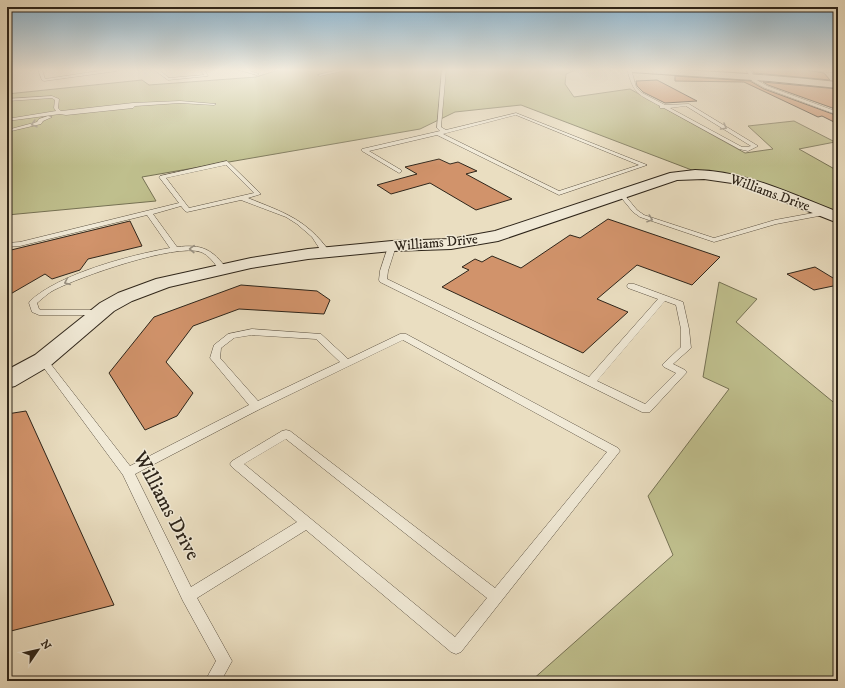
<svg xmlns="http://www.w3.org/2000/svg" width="845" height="688" font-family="'IM FELL DW Pica',serif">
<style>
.green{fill:#bfbf8d;stroke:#767254}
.building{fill:#d1936b;stroke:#2e251a}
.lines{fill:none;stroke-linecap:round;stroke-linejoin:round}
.lane-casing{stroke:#5d5344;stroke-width:1}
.secondary-casing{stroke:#2e251a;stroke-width:2}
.lane{fill:#f1ead7;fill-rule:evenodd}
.secondary{fill:#f1ead7;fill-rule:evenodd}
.oneway{stroke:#999182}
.labels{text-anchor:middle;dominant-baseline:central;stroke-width:3;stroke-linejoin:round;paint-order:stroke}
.far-street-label{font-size:14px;fill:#2e251a;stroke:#f1ead7}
.near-street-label{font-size:20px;fill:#2e251a;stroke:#f1ead7}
</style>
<rect width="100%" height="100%" fill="#eadec1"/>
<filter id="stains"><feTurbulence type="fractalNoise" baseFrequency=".005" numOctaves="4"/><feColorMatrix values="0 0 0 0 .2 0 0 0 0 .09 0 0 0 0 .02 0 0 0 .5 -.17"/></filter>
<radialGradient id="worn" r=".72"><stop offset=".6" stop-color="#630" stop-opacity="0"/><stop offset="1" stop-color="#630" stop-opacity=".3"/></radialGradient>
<path class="green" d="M282,69H578L566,74L565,84L574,97L630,89L745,153L773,149L748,126L794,121L835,142L799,149L838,171V223L760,186L697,172L521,105L455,112L420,129L142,177L156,201L7,215V94L142,80L149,85L256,77Z
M719,282L757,299L736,322L838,406V681H531L673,555L648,496L729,389L703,377Z"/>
<path class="building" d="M752,69L807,70L824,73L830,80L754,73Z
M675,76L750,81L764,89L838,116V124L822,116L818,117L744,82L675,81Z
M657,80L697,101L665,103L643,92L637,86L636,81Z
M763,82L838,89V110L768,85Z
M439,159L450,164L458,162L477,171L466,174L512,199L476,210L430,183L391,194L377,185L417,174L405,167Z
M608,219L720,257L692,285L637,265L597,299L628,312L583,353L442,287L469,270L462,267L475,259L482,262L492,256L521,268L570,235L580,238Z
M130,221L142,246L88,259L80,270L52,279L45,274L7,296V251Z
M815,267L838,281V285L814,290L787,274Z
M241,285L317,291L330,300L324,314L239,309L193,326L166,362L193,393L177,416L145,430L109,373L154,317Z
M26,411L114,605L7,632V414Z"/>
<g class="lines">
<g class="lane-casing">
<path id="lane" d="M7,69H12L7,72Z
M38,69H42L45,79L112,69H116L117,71L44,81L42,80Z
M158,69L169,78L204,75L200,69H204L208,76L168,80L153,69Z
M236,69H244L259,74L257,75Z
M342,69H352L320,76L318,75Z
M442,69H446L441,127L446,130L516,113L647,165L559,195L437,135L369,151L401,170V172L399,173L362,151V149L440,131L437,128ZM516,115L639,165L559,191L443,134Z
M627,69H631L636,87L642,93L665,105L689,104L758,146L748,151L739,149L664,108H660V106C638,94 634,95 627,69ZM686,106L751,146L747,147H742L670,108Z
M746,69H750L755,79L767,86L838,112V115L765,88L752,81Z
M807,69L838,71V73L809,70Z
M52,96L59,99L58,108L61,111L133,103L180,101L216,104L214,105L180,103L135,106L133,108L66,115L60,114L7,121V119L56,111L54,108L55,100L52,98L7,101V99Z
M48,116L52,117L43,121L41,124L7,132V130L37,122L39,119Z
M227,161L261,194L248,198C285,213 306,219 330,252L329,254H323L312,237L297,224L286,217L241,200L187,212L185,211L181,206L153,214L177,247C202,244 212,249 227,269L226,271H220C215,264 209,255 201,252C175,243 79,277 54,290C48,293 42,299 37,303L39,309L41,310H99L102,311L103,313L102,315H39L32,312L29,303L30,301C59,274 130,255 170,248L147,215L20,246L7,247V243L20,242L179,203L159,177L160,176ZM226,165L254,193L189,208L166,178Z
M619,193H623L637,210L644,215L714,238L775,220L824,211L827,213L824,215L776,224L714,242L640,217L633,212L619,195Z
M389,244H392L396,246L388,271L387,279L589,377L658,299L628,288L627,286L628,284H634L683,302L689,329L691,348L673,364L685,370L687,372L650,412H642L380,282L379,280L380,271ZM665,301L676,305L681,329V347L662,365L664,367L676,373L645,404L597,381Z
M252,329L321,334L348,359L400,334H406L618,448L620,451L461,652L456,654L451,652L306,530L197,598L232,661L221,681H205L216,661L183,601L123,475L38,360L43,357L46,358L130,466L249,405L210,358L214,345L228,334ZM252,335L316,339L340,362L258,401L220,358L221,348L234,338ZM403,340L607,452L495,588L290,431L286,430L282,431L232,461L230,464L232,467L297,522L191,587L135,474L260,409ZM286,439L487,598L455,637L244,464Z"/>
</g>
<g class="secondary-casing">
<path id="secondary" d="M627,69C698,69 768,75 838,82V88L769,81L631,72Z
M695,170C746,171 791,194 838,212V223L739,184L704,179L677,180L498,241L451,249L392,251L308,259L251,268L169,287L132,301L114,311L51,365L15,386L7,388V370L35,355L100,303L118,293L156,279L251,258L308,249L392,241L451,239L495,231L670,173Z"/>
</g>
<use href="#lane" class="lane"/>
<use href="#secondary" class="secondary"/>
</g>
<defs><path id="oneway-chevron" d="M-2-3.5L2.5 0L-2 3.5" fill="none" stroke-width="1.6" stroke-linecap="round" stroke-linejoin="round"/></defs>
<g class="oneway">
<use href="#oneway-chevron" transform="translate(34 124) rotate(163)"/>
<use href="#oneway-chevron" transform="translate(724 127) rotate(30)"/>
<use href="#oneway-chevron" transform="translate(650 219) rotate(19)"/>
<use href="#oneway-chevron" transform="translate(192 249) rotate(-178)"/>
<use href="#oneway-chevron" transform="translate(67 282) rotate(156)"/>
</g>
<linearGradient id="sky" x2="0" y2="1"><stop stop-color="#89b7d6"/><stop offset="0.42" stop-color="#f6f0e3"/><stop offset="1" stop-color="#f6f0e3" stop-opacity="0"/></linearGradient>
<rect width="845" height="166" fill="url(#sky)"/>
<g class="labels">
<g class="far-street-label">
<text transform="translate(770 193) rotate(20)">Williams Drive</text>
<text transform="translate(436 243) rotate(-5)">Williams Drive</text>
</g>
<g class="near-street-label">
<text transform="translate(166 506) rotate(62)">Williams Drive</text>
</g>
</g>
<rect width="845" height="688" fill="none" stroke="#eadec1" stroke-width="24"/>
<rect x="8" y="8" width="829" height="672" fill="none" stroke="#2e251a" stroke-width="2"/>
<rect x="12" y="12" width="821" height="664" fill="none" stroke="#2e251a"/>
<g transform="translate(38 650) rotate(56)" stroke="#f1ead7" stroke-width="3" paint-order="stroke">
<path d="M0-3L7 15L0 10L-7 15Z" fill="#2e251a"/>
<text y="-6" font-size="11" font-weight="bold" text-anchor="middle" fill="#2e251a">N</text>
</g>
<rect width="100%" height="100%" filter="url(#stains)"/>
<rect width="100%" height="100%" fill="url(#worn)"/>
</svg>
